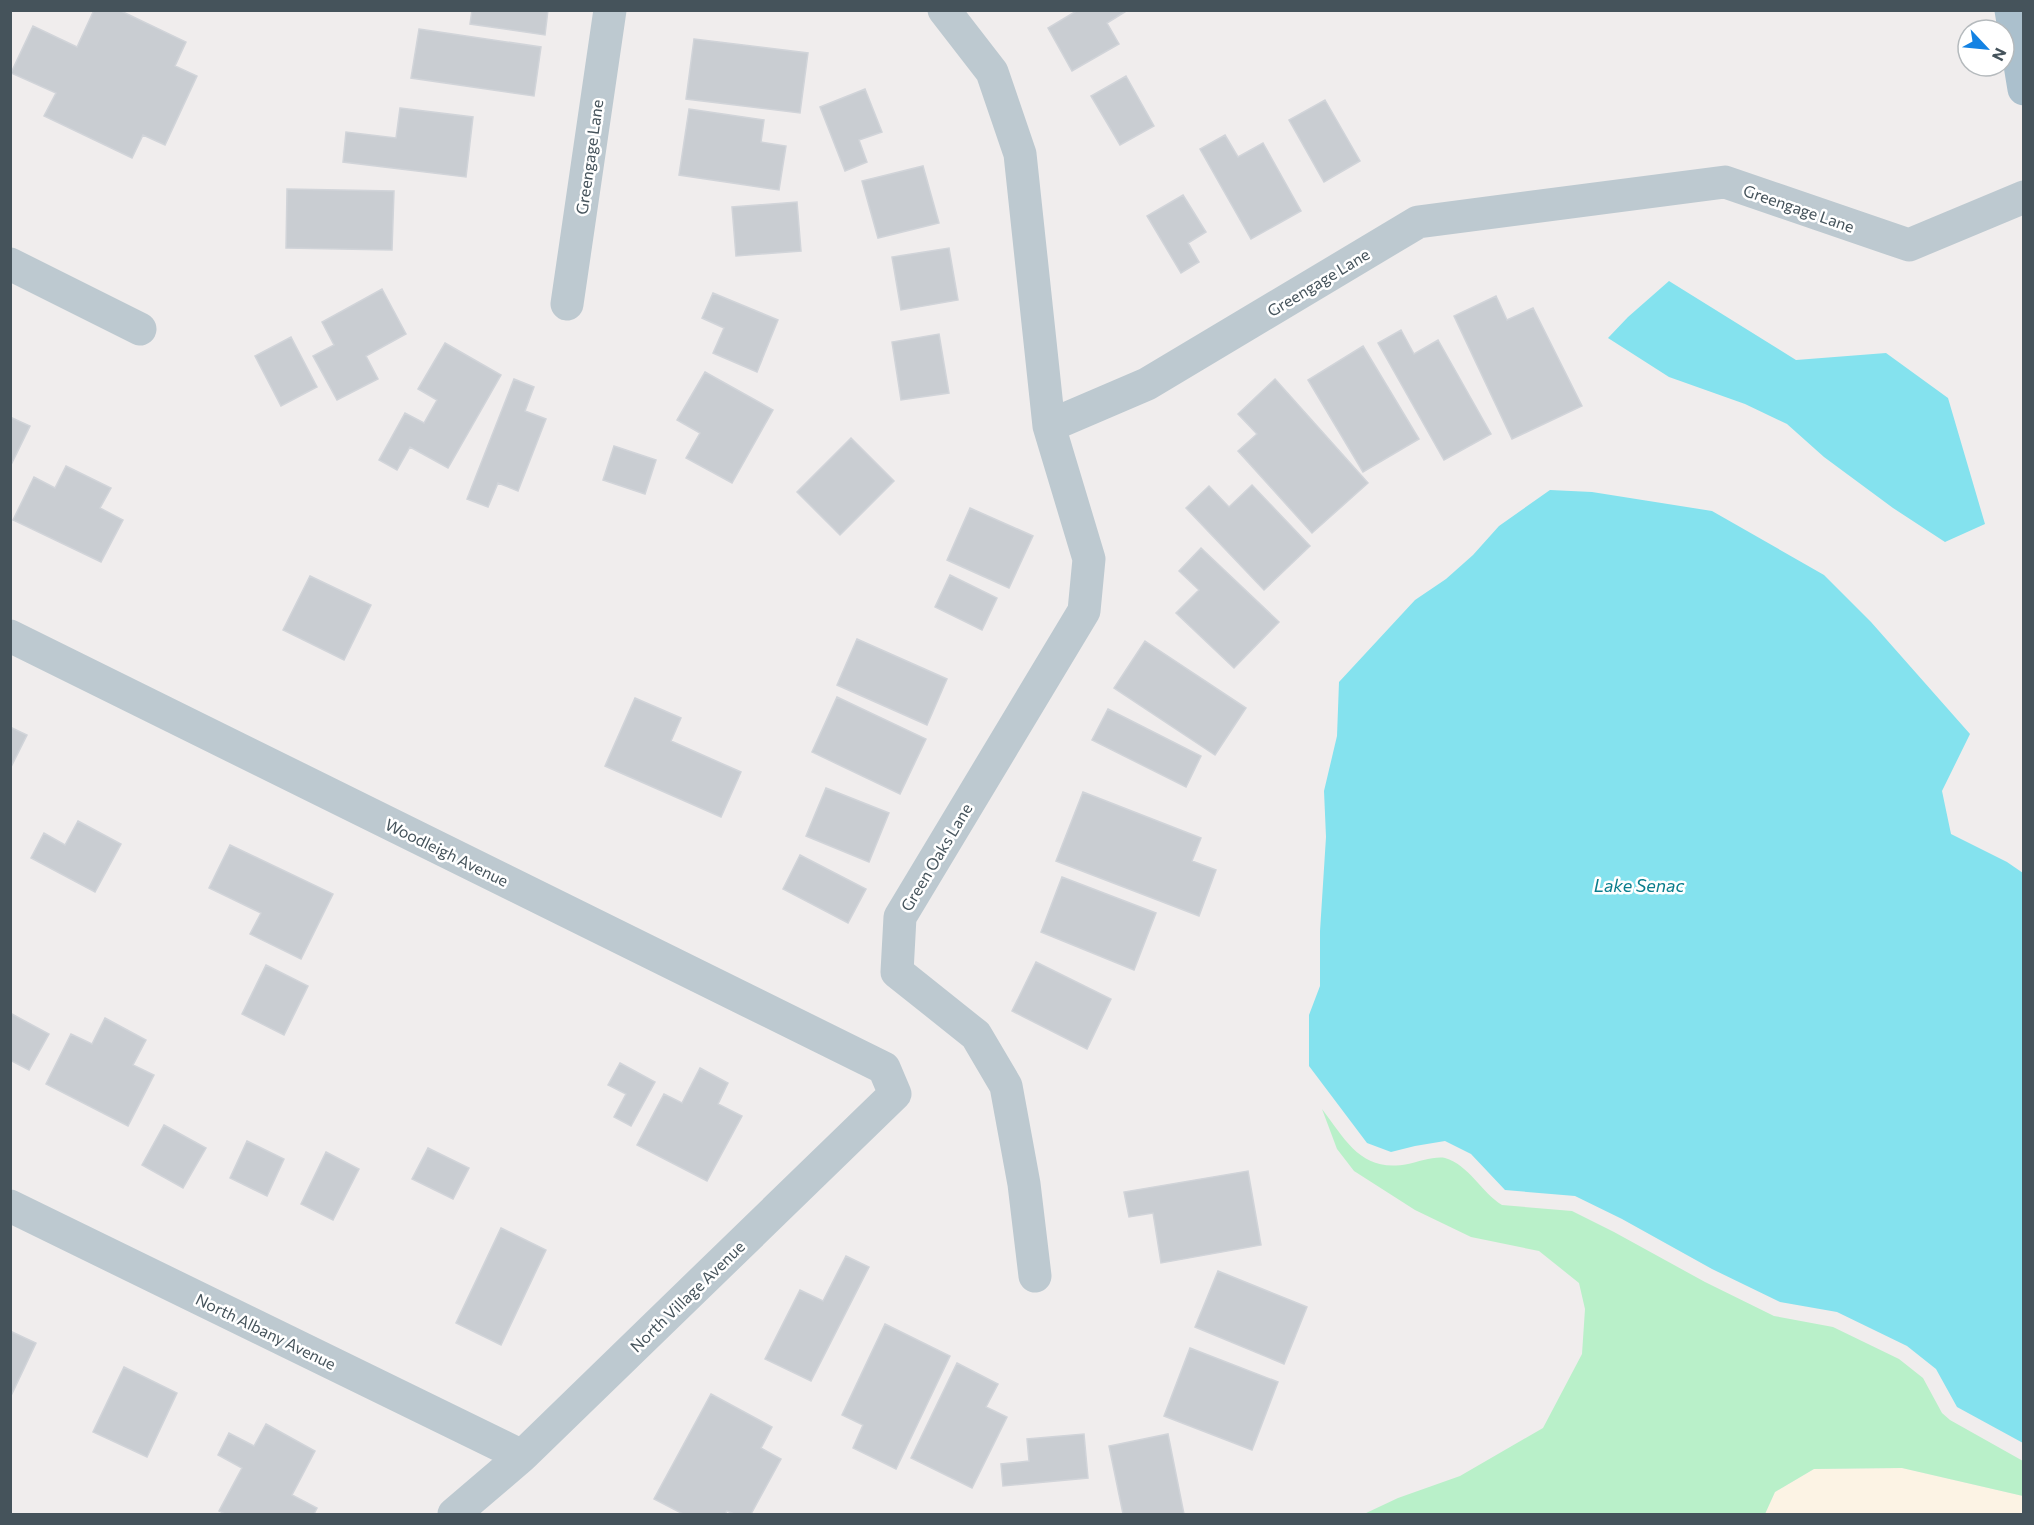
<svg xmlns="http://www.w3.org/2000/svg" width="2034" height="1525" font-family="Commissioner,sans-serif">
<style>
.commercial{fill:#fcf3e4}
.green{fill:#b9f0c9}
.water{fill:#84e2ee}
.building{fill:#c9cdd2;stroke:#d1d4d9;stroke-width:1.5}
.lines{fill:none;stroke-linecap:round;stroke-linejoin:round}
.minor{stroke:#bdc9d0;stroke-width:33}
.major{stroke:#abc0cd;stroke-width:33}
.labels{text-anchor:middle;dominant-baseline:central;stroke-width:5;stroke-linejoin:round;paint-order:stroke}
.street-label{font-size:16px;fill:#45535b;stroke:#fff}
.water-label{font-size:18px;font-style:italic;fill:#0a7d8c;stroke:#fff}
</style>
<rect width="100%" height="100%" fill="#f0eded"/>
<path class="commercial" d="M1902,1468L2023,1496V1514H1765L1775,1492L1814,1469Z"/>
<path class="green" d="M1322,1109C1347,1142 1362,1173 1408,1164C1418,1162 1435,1156 1445,1158C1469,1165 1481,1192 1502,1205L1572,1211L1614,1232L1705,1282L1774,1316L1833,1327L1899,1359L1923,1378L1942,1413L1950,1420L2023,1461V1496L1902,1468L1814,1469L1775,1492L1765,1514H1364L1398,1498L1460,1476L1543,1428L1582,1354L1585,1309L1579,1283L1539,1251L1471,1237L1415,1210L1354,1171L1337,1149Z"/>
<path class="water" d="M1669,281L1796,360L1886,353L1948,398L1985,524L1945,542L1893,508L1824,457L1787,424L1745,404L1669,377L1608,338L1628,317Z
M1550,490L1592,492L1712,511L1824,575L1871,622L1970,734L1942,791L1951,834L2007,862L2023,873V1443L1957,1407L1936,1369L1907,1346L1837,1312L1780,1302L1712,1269L1622,1219L1575,1196L1505,1190L1471,1154L1445,1141L1415,1146L1391,1152L1367,1143L1309,1066V1015L1320,986V931L1326,837L1324,791L1337,736L1339,682L1415,600L1446,579L1473,555L1499,526Z"/>
<path class="building" d="M94,10H119L186,42L175,66L197,76L165,145L143,135L132,158L44,116L56,93L11,73L33,26L77,47Z
M472,10H548L545,35L470,24Z
M1078,10H1128L1107,23L1119,44L1072,71L1048,28Z
M419,29L541,47L534,96L411,78Z
M694,39L808,53L800,113L686,99Z
M1126,76L1154,126L1120,145L1091,96Z
M865,89L882,132L859,140L867,162L845,171L820,107Z
M1325,100L1360,161L1324,182L1289,120Z
M400,108L473,117L466,177L343,162L346,132L396,138Z
M689,109L764,120L761,142L786,146L779,190L679,175Z
M1225,135L1238,157L1263,143L1301,211L1251,239L1200,149Z
M923,166L939,223L878,238L862,181Z
M287,189L394,191L392,250L286,248Z
M1183,195L1206,232L1188,243L1199,262L1181,273L1147,216Z
M797,202L801,251L736,256L732,207Z
M949,248L958,300L901,310L892,257Z
M382,289L406,334L366,356L378,379L337,400L313,356L334,345L322,322Z
M713,293L778,320L757,372L713,353L724,328L702,318Z
M1496,296L1507,320L1533,308L1582,406L1512,439L1454,316Z
M1401,330L1414,354L1438,340L1491,434L1444,460L1378,343Z
M939,334L949,393L901,400L892,342Z
M291,337L317,387L281,406L255,356Z
M445,343L501,375L448,468L410,447L397,470L379,460L405,413L424,423L437,400L418,389Z
M1363,346L1419,439L1363,472L1308,380Z
M705,372L773,410L732,483L686,458L700,433L677,420Z
M514,379L534,387L525,411L546,419L518,491L498,483L488,507L467,499Z
M1275,379L1368,483L1312,533L1238,451L1257,434L1238,414Z
M10,417L30,426L10,467Z
M851,438L894,481L840,535L797,492Z
M614,446L656,460L645,494L603,480Z
M66,466L111,488L100,508L123,520L101,562L13,520L34,477L55,488Z
M1252,485L1310,546L1264,590L1186,508L1209,486L1229,507Z
M970,508L1033,536L1009,588L947,560Z
M1201,548L1279,622L1234,668L1176,613L1199,590L1179,571Z
M950,575L997,598L982,630L935,607Z
M310,576L371,605L344,660L283,630Z
M857,639L947,679L927,725L837,685Z
M1145,641L1246,708L1215,755L1114,688Z
M837,697L926,739L900,794L812,752Z
M635,698L681,718L671,741L741,772L721,817L605,766Z
M1108,709L1201,756L1186,787L1092,740Z
M10,727L27,735L10,769Z
M826,788L889,813L869,862L806,836Z
M1083,792L1201,838L1192,861L1216,870L1199,916L1056,861Z
M78,821L121,844L95,892L31,858L44,833L65,845Z
M230,845L333,894L301,959L250,934L261,913L209,888Z
M800,855L866,889L848,923L783,889Z
M1062,877L1156,913L1134,970L1041,932Z
M1036,962L1111,999L1087,1049L1012,1011Z
M266,965L308,986L284,1035L242,1014Z
M10,1013L49,1034L29,1070L10,1060Z
M105,1018L146,1040L133,1065L154,1075L128,1126L46,1084L71,1034L92,1044Z
M620,1063L655,1082L631,1126L614,1117L626,1094L608,1085Z
M700,1068L728,1083L718,1104L742,1116L707,1181L637,1145L664,1094L682,1103Z
M164,1125L206,1148L183,1188L142,1165Z
M247,1141L284,1159L267,1196L230,1178Z
M428,1148L469,1168L453,1199L412,1179Z
M326,1152L359,1169L333,1220L301,1204Z
M1248,1171L1261,1245L1161,1263L1153,1213L1129,1217L1124,1192Z
M501,1228L546,1250L501,1345L456,1323Z
M846,1256L869,1267L811,1381L765,1359L800,1290L823,1301Z
M1218,1271L1307,1307L1284,1364L1195,1327Z
M885,1324L950,1356L896,1469L853,1448L863,1425L842,1415Z
M10,1331L36,1343L10,1398Z
M1190,1348L1278,1382L1252,1450L1164,1416Z
M957,1363L998,1384L986,1407L1007,1417L972,1488L911,1458Z
M124,1367L177,1393L147,1457L93,1432Z
M711,1394L772,1427L761,1448L781,1459L751,1514H734L727,1511L725,1514H683L654,1499Z
M266,1424L315,1451L292,1495L317,1508L314,1514H225L219,1511L242,1468L218,1455L229,1433L254,1446Z
M1084,1434L1088,1478L1003,1486L1001,1464L1029,1461L1027,1439Z
M1168,1434L1184,1514H1123L1109,1446Z"/>
<g class="lines">
<path class="minor" d="M944,10L992,72L1020,154L1049,426L1089,559L1084,611L900,917L897,972L976,1035L1006,1086L1024,1184L1035,1276
M10,264L140,329
M567,304L610,10
M1049,426L1147,384L1418,222L1725,182L1909,245L2024,197
M10,636L884,1068L895,1094L522,1456L454,1514
M10,1206L522,1456"/>
<path class="major" d="M2011,10L2024,89"/>
</g>
<g class="labels">
<g class="street-label">
<text transform="translate(589 157) rotate(-82)">Greengage Lane</text>
<text transform="translate(1799 208) rotate(19)">Greengage Lane</text>
<text transform="translate(1318 282) rotate(-31)">Greengage Lane</text>
<text transform="translate(447 852) rotate(26)">Woodleigh Avenue</text>
<text transform="translate(936 857) rotate(-59)">Green Oaks Lane</text>
<text transform="translate(687 1296) rotate(-44)">North Village Avenue</text>
<text transform="translate(266 1331) rotate(26)">North Albany Avenue</text>
</g>
<g class="water-label">
<text x="1639" y="885">Lake Senac</text>
</g>
</g>
<rect width="2034" height="1525" fill="none" stroke="#45535b" stroke-width="24"/>
<g transform="translate(1986 48) rotate(116)"><circle r="28" fill="#ffffff" stroke="#b5babd" stroke-width="1.5"/>
<path d="M0-4.5L10 22L0 15L-10 22Z" fill="#1382e3"/>
<text y="-9" font-size="16" font-weight="bold" text-anchor="middle" fill="#45535b">N</text>
</g>
</svg>
